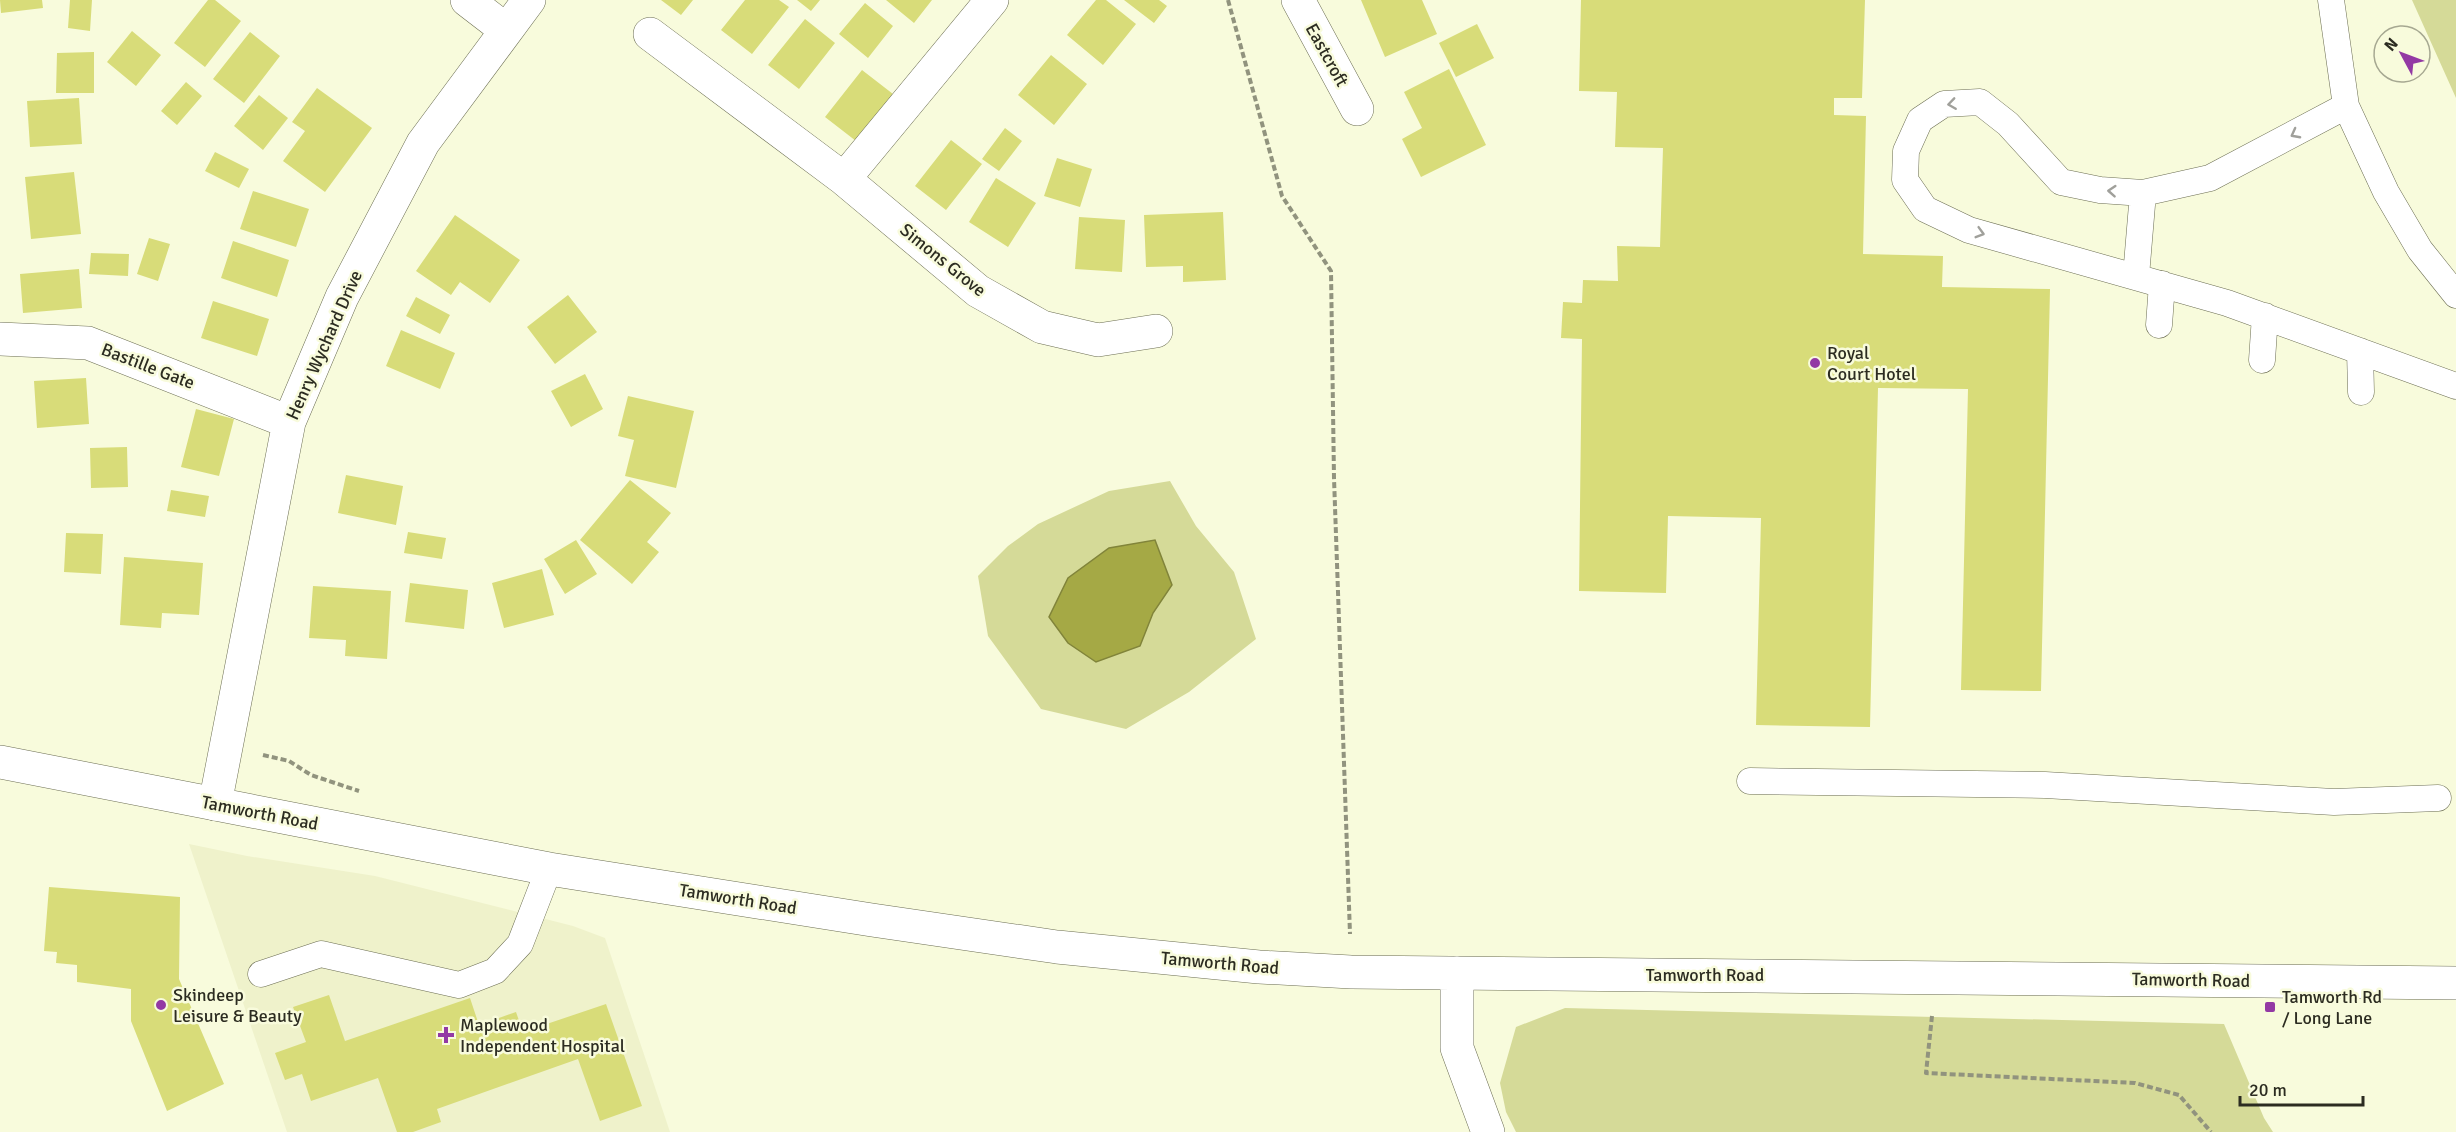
<svg xmlns="http://www.w3.org/2000/svg" width="2456" height="1132" font-family="Signika,sans-serif">
<style>
.built{fill:#eff2cb}
.green{fill:#d5da98}
.water{fill:#a5a945;stroke:#81843a;stroke-width:1.5}
.building{fill:#d8dc79}
.lines{fill:none;stroke-linecap:round;stroke-linejoin:round}
.lane-casing{stroke:#6c6e53;stroke-width:27}
.street-casing{stroke:#6c6e53;stroke-width:34}
.secondary-casing{stroke:#6c6e53;stroke-width:34}
.path{stroke:#91937e;stroke-width:4;stroke-dasharray:6 3;stroke-linecap:butt}
.lane{stroke:#fff;stroke-width:26}
.street{stroke:#fff;stroke-width:33}
.secondary{stroke:#fff;stroke-width:33}
.oneway{stroke:#a0a09b}
.poi-dot{fill:#9339a4;stroke:#f8fbdc;stroke-width:2}
.labels{text-anchor:middle;dominant-baseline:central;stroke-width:5;stroke-linejoin:round;paint-order:stroke}
.street-label{font-size:18px;fill:#2c2c21;stroke:#f8fbdc}
.poi-label{font-size:18px;fill:#2c2c21;stroke:#f8fbdc;text-anchor:start}
</style>
<rect width="100%" height="100%" fill="#f8fbdc"/>
<path class="built" d="M189,844L247,856L375,876L573,926L605,938L670,1132H287Z"/>
<path class="green" d="M2412,0H2456V98Z
M1170,481L1196,526L1234,572L1256,639L1189,692L1126,729L1041,709L988,636L978,576L1008,546L1038,524L1109,491Z
M1565,1008L2224,1024L2264,1118L2273,1132H1516L1506,1112L1500,1083L1516,1027Z"/>
<path class="water" d="M1155,540L1172,585L1153,613L1140,646L1096,662L1068,643L1049,617L1068,578L1109,548Z"/>
<path class="building" d="M0,0H42L43,8L1,13Z
M70,0H92L90,31L68,28Z
M208,0H215L241,21L205,67L174,43Z
M661,0H693L681,15Z
M745,0H779L789,7L752,54L721,30Z
M797,0H820L811,11Z
M886,0H932L914,23Z
M1096,0H1106L1136,24L1103,65L1067,35Z
M1124,0H1159L1167,6L1154,23Z
M1361,0H1422L1437,34L1385,57Z
M1581,0H1865L1862,98H1834V115L1866,116L1863,254L1943,256L1942,287L2050,289L2041,691L1961,690L1968,389L1878,388L1870,727L1756,725L1761,518L1668,516L1666,593L1579,591L1582,339L1561,338L1563,302L1582,303L1583,280L1618,281L1617,246L1660,247L1663,148L1615,147L1617,92L1579,91Z
M865,3L893,26L868,58L839,34Z
M805,19L835,43L799,89L768,65Z
M1477,24L1494,58L1456,77L1439,43Z
M132,31L161,55L136,86L107,62Z
M250,32L280,56L244,103L213,79Z
M94,52V93H56L57,53Z
M1051,55L1087,84L1054,125L1018,95Z
M1449,69L1486,145L1421,177L1402,139L1422,128L1404,92Z
M862,70L893,94L856,141L825,117Z
M186,82L202,96L177,125L161,111Z
M317,88L372,128L325,192L283,161L305,131L292,122Z
M259,95L288,118L263,150L234,126Z
M79,98L82,144L30,147L27,101Z
M1005,128L1022,141L999,171L982,159Z
M951,140L982,164L946,210L915,186Z
M215,152L249,169L239,188L205,171Z
M1057,158L1092,169L1080,207L1044,196Z
M74,172L81,234L31,239L25,177Z
M996,178L1036,203L1008,247L969,222Z
M253,191L309,209L296,247L240,229Z
M1223,212L1226,280L1183,282V266L1146,267L1144,215Z
M455,215L520,260L490,303L460,282L451,295L416,271Z
M1079,217L1125,220L1122,272L1075,269Z
M149,238L170,244L158,281L137,274Z
M233,241L289,260L277,297L221,278Z
M91,253L129,254L128,276L89,274Z
M79,269L82,308L23,313L20,274Z
M568,295L597,332L555,364L527,327Z
M416,297L450,315L440,334L406,316Z
M213,301L269,319L257,356L201,338Z
M401,330L455,353L440,389L386,366Z
M585,374L603,409L571,427L551,391Z
M86,378L89,424L37,428L34,381Z
M628,396L694,411L676,488L625,476L634,440L618,436Z
M196,409L234,419L219,476L181,467Z
M127,447L128,487L91,488L90,448Z
M346,475L403,486L396,525L338,513Z
M630,480L671,513L647,542L659,552L632,584L580,540Z
M171,490L209,496L205,517L167,511Z
M408,532L446,538L442,559L404,553Z
M66,533L103,534L101,574L64,572Z
M576,540L597,574L565,594L544,559Z
M124,557L203,563L199,615L162,613L161,628L120,625Z
M542,569L554,615L504,628L492,583Z
M410,583L468,590L464,629L405,622Z
M313,586L391,591L387,659L345,656L346,640L309,638Z
M49,887L180,897L179,979L224,1084L167,1111L131,1021V989L77,982V965L56,963L57,952L44,951Z
M329,995L345,1041L470,998L479,1025L516,1012L523,1032L606,1004L642,1106L600,1121L578,1059L437,1109L441,1122L413,1132H397L378,1078L311,1101L302,1074L285,1080L275,1053L306,1042L293,1007Z"/>
<g class="lines">
<g class="lane-casing">
<path id="lane" d="M2331,0L2346,106L2386,192L2420,250L2456,295
M2346,106L2210,178L2143,193L2100,190L2061,182L2008,124L1980,102L1944,104L1920,120L1906,151L1905,180L1925,209L1969,230L2227,303L2456,386
M2136,276L2143,193
M2159,325L2162,284
M2360,351L2361,392
M2262,360L2265,316
M1750,781L2045,785L2334,802L2438,798
M261,974L321,954L459,985L495,971L520,944L549,869"/>
</g>
<g class="street-casing">
<path id="street" d="M467,0L506,30
M1298,0L1357,109
M650,34L844,179L978,291L1042,327L1098,340L1156,331
M844,179L992,0
M0,339L88,343L289,422
M215,804L289,422L342,297L423,143L529,0"/>
</g>
<g class="secondary-casing">
<path id="secondary" d="M0,762L549,869L872,920L1057,947L1259,967L1351,972L2456,983
M1457,973V1048L1488,1132"/>
</g>
<path class="path" d="M1228,0L1282,196L1331,271L1334,478L1350,934
M263,755L289,761L311,775L359,791
M1932,1016L1926,1073L2135,1083L2179,1095L2211,1132"/>
<use href="#lane" class="lane"/>
<use href="#street" class="street"/>
<use href="#secondary" class="secondary"/>
</g>
<defs><path id="oneway-chevron" d="M-2-3.5L2.5 0L-2 3.5" fill="none" stroke-width="1.6" stroke-linecap="round" stroke-linejoin="round" transform="scale(1.5)"/></defs>
<g class="oneway">
<use href="#oneway-chevron" transform="translate(1952 104) rotate(172)"/>
<use href="#oneway-chevron" transform="translate(2295 134) rotate(152)"/>
<use href="#oneway-chevron" transform="translate(2112 191) rotate(-176)"/>
<use href="#oneway-chevron" transform="translate(1980 233) rotate(16)"/>
</g>
<g class="poi-dot">
<circle cx="1815" cy="363" r="6"/>
<circle cx="161" cy="1005" r="6"/>
<rect x="2264" y="1001" width="12" height="12" rx="3"/>
<path d="M443 1026h6v6h6v6h-6v6h-6v-6h-6v-6h6z"/>
</g>
<g class="labels">
<g class="street-label">
<text transform="translate(1327 55) rotate(61)">Eastcroft</text>
<text transform="translate(943 260) rotate(39)">Simons Grove</text>
<text transform="translate(324 345) rotate(-66)">Henry Wychard Drive</text>
<text transform="translate(148 366) rotate(21)">Bastille Gate</text>
<text transform="translate(260 813) rotate(11)">Tamworth Road</text>
<text transform="translate(738 899) rotate(9)">Tamworth Road</text>
<text transform="translate(1220 963) rotate(5)">Tamworth Road</text>
<text x="1705" y="975">Tamworth Road</text>
<text transform="translate(2191 980) rotate(1)">Tamworth Road</text>
</g>
<g class="poi-label">
<text x="1827" y="353">Royal<tspan x="1827" dy="21">Court Hotel</tspan></text>
<text x="173" y="995">Skindeep<tspan x="173" dy="21">Leisure &amp; Beauty</tspan></text>
<text x="2282" y="997">Tamworth Rd<tspan x="2282" dy="21">/ Long Lane</tspan></text>
<text x="460" y="1025">Maplewood<tspan x="460" dy="21">Independent Hospital</tspan></text>
</g>
</g>
<g transform="translate(2402 54) rotate(311)"><circle r="28" fill="#f8fbdc" stroke="#a6a891" stroke-width="1.5"/>
<path d="M0-4.5L10 22L0 15L-10 22Z" fill="#9339a4"/>
<text y="-9" font-size="16" font-weight="bold" text-anchor="middle" fill="#2c2c21">N</text>
</g>
<path d="M2240 1096v9h123v-9" fill="none" stroke="#2c2c21" stroke-width="3"/>
<text x="2249" y="1096" font-size="18" fill="#2c2c21" stroke="#f8fbdc" stroke-width="4.5" paint-order="stroke">20 m</text>
</svg>
